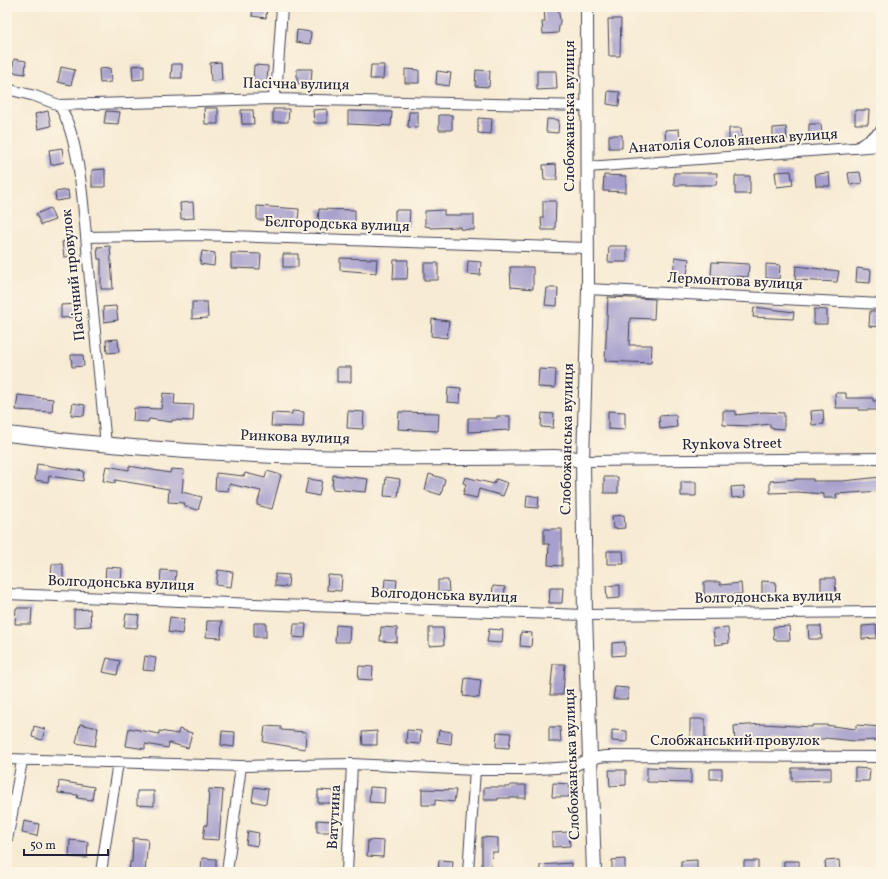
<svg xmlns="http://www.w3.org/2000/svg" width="888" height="879" font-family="Vollkorn,serif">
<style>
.building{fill:#a8a1cd}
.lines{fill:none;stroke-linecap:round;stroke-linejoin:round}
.minor-casing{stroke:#424052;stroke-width:12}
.tertiary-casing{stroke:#424052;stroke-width:14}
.secondary-casing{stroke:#424052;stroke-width:16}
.minor{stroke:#fff;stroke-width:10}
.tertiary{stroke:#fff;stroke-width:12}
.secondary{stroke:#fff;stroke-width:14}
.labels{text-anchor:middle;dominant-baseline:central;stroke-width:4;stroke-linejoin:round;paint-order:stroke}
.street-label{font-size:15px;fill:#22223b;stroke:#fcf5e5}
</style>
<rect width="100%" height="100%" fill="#fcf5e5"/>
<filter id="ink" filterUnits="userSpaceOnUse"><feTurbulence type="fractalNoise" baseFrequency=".025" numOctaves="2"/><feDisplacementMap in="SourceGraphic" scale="8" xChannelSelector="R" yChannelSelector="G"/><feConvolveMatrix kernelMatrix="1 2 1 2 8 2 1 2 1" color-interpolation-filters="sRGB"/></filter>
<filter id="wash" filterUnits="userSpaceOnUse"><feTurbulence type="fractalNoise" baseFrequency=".012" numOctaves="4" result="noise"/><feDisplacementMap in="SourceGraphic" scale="16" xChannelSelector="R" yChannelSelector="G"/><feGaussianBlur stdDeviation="0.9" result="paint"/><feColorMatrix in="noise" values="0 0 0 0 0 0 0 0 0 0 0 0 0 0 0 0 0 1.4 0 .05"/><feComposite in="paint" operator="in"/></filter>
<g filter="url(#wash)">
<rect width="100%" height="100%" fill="#f7ebd3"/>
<g id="blocks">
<path class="building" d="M253,7H267L266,18L252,16Z
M544,7H558L560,21L558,33L543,34L542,22H545Z
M608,19H621L620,56H609Z
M297,30L311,32L310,44L296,42Z
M14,59L26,61L25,74L12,72Z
M221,62L222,80L211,81L210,63Z
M172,64H182V78H171Z
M144,65V79L133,80L132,66Z
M254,65L268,66L267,83L253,82Z
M371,65H384L383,79H370Z
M61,67L75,70L71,85L58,82Z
M110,68L111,82L100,83L99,69Z
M297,69H312L311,83H297Z
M405,69L419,70V83H405Z
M476,70L490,71L489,87L475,86Z
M437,71L451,73L449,86L436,84Z
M537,71H556L557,89L537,90Z
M608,91L620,92L619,106L607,104Z
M204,108H218V124H205Z
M273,109H289L288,122H273Z
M327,109V123H314L313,110Z
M241,110H253L254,124H242Z
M855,110H869L868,124H855Z
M48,111L51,126L38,129L35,114Z
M106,111L120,112L118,124L104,123Z
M348,111L392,112L391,126L348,124Z
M409,112H418V128L408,127Z
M439,115H452V130H439Z
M478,118L492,119L491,134L478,133Z
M547,119L559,120L558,133L546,132Z
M809,124H821L822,136L809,137Z
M786,127L787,140H773V128Z
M729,128H741L742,141H729Z
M679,129L680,145H666L665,130Z
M609,135H622V148H609Z
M62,148L64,162L51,165L49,150Z
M556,164L557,180H544L543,165Z
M105,169V187H92V170Z
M791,171L793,185L777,187L775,172Z
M860,172L862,183L850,185L848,173Z
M674,173H717L716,185H674Z
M829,173L830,186H816L815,174Z
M604,175L626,176V192L603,191Z
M735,176H750V194H735Z
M68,190L69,199L56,201L55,192Z
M543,201H556L555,230H542L541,218H543Z
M193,202L194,218L181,219L180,203Z
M257,206L299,209L298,222L283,221V220H257Z
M50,208L55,220L41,225L36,214Z
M319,209L355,210V226L318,223Z
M395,210H410L409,226L395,225Z
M444,210V215H474V230L460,229V227L430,228V227L425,226V211Z
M73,240L75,256L64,257L62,242Z
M110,246L113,289H101V259H98L97,247Z
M609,246H627V262H608Z
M202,251L215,253L214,266L200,264Z
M231,253L261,254L260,269L231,268Z
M283,254H298V267H283Z
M675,257L689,259L687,276L673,274Z
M340,258L377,259L376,273L340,270Z
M394,260H408L407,279H393Z
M468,261L481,262L480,275L467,274Z
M712,262L749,264L748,277L711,275Z
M424,263H438V280H424Z
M766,264L780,265L779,279L766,278Z
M796,266L839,271L837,282L795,280Z
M510,267H533V289L511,287Z
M857,268L871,270L870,283L856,282Z
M547,288H558L557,306L545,305Z
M608,297L655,299L654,319L630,318L629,345H652L651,363L605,361Z
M192,302H207L208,318L192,319Z
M79,304L80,317L61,318V305Z
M116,306L118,320L104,322L103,307Z
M754,307L794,312L793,319L753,317Z
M814,309L827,310V324H814Z
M870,311H881V327L869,326Z
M432,319L449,321L447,338L431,336Z
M118,339L119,352L107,353L106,340Z
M71,355H83L84,366L72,367Z
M337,367H351V382H337Z
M539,369L556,370L555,388L538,387Z
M448,387L461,388L460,403L447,402Z
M163,393L175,394L174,404L194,405L193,421L172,420V422L149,419L148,422L133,421L134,408L161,409Z
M835,393H846V398H873V401H881V410H858L859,408H836Z
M18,395L53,399L52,412L16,410Z
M73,403L85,405L84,416L71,415Z
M823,410L824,424L812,425L811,411Z
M292,411L304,412L303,427L271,426L272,413L292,414Z
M348,411L364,412L363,429L347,428Z
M608,411L625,412V430L608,429Z
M723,411H736V415L764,412L784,413V429L770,428V424L752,426L723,425Z
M399,412L439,413L438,431L398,429Z
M542,413L554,414L553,428L541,427Z
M676,415L677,427L660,429L659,416Z
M497,416H510V430L468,432V418H497Z
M37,464L84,471L83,481L49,476L48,482L35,480Z
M106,466L129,470V466L170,473L171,469L184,470L182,492L202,497L198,510L184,506L185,503L168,502L169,489L115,480V483L103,481Z
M267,471L281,475L272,509L257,505L261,491L229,484L228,491L215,490L216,473L244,476L245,473L265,478Z
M429,474L445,479L441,495L425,490Z
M333,475L368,479L366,492L332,489Z
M386,477L400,479L398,497L384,496Z
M465,477L494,484L496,479L508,483L503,496L479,489L477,498L463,495L466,484L463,483Z
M604,477H618V493H604Z
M881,477V491L836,494L837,498H824V494L797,492L770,493V481L797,479H813V481H843Z
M308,479L322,481L319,496L305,493Z
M681,482H696V496H681Z
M744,486L745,497L732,498L731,487Z
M527,495L539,497L538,508L526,507Z
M624,515L625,528L613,529L612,516Z
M544,529H562V566L548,565L549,544H544Z
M607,551H623L624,564H607Z
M52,564H63V578H51Z
M106,567L122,568L121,582L105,581Z
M161,570L176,571L175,585L160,584Z
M218,570L233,572L231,587L216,585Z
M275,574L289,575L288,587L275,586Z
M328,575L342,576L341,591L327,590Z
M821,578H835L836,596L821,597Z
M385,579L397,580L396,592L384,591Z
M438,580H448L449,592H438Z
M762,581L776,582L775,597H762Z
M704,582H720V585L741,583L742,594L704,596Z
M620,585V598L607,599L606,586Z
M493,586L505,587L504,597L492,596Z
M550,588H563L562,603H549Z
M16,608H32L31,624H15Z
M90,609L91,626L74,627V610Z
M126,614L139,615L137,628L124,627Z
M170,617L184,619L182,634L168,632Z
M207,621H222L221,638L206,637Z
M254,623H266V637H254Z
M294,624H306L305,638L293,637Z
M336,625L350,626L349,642H335Z
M876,625L877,638L862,639V626Z
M789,626L790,640H774L773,627Z
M808,626H821L822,639H809Z
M381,627L397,628V642L380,641Z
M429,628H443L444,645L429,646Z
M728,628L729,643L715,645L713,629Z
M489,629L503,630L502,643L487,642Z
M521,632L532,633L531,647L520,646Z
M625,642V655L612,656V643Z
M145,656L156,658L154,671L143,670Z
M107,658L120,661L117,675L103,672Z
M553,664H565L563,695H550Z
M359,666L373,667L372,680L358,679Z
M465,678L481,680L479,698L463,696Z
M615,687L628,688V699H613Z
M690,719H705V740L690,739Z
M80,724L98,728L95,746L76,743Z
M763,724L812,727V725H825L856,729V725L881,727V740L855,741L825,738L824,739L772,738V743L758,742L759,741L735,742L734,726Z
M34,726L45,729L42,740L32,737Z
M265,726L281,727V730L306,732L305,749L263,742Z
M549,727H560L561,742H549Z
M129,728L159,734V731L178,734L179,729L192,733L188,748L169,743L168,748L145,744V749L126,746Z
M407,730L421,731L420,744L406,743Z
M439,730L452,732L451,744L437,742Z
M612,730L627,731V742L612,741Z
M222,731L235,732L234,747L221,745Z
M377,731V745H363L362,732Z
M497,732L511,733L509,748L496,747Z
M647,767L691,769V783L647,782Z
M792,768H831V780L792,781Z
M855,768L870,769L869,781H855Z
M710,769H722V779H710Z
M609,770H626V785L610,786Z
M59,781L94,787L92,800L77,798L78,795L58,793Z
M553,783L570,784L569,797H552Z
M510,785H526V798H498V800H484V787H510Z
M254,787L268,789L266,804L252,801Z
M370,787L385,788L384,803L369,802Z
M209,789L223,790L219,840L203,839L205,825H207Z
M422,789L456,790L454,802L435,800V805H422Z
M318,790L334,791V803H318Z
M137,791H154V806L137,805Z
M317,820L331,821L330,832H317Z
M24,821L39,824L37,836L22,833Z
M248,831L259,833L257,846L246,844Z
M569,832L570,846L552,847V833Z
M482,837L498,838V852H492L491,867H482Z
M133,838L148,839L145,872H129L130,862H132Z
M70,840L88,842L87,858L69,857Z
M368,840L384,841L383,857L367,856Z
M202,858L216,859V872H201Z
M625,859V872H612V860Z
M439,860L453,861L452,872H438Z
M697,860V872H681V861Z
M839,860L840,872H826L825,861Z
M744,861H758V872H744Z
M784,861H799V872H784Z
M571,863V872H540V865Z"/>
</g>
</g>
<g filter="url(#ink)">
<use href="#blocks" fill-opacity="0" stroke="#424052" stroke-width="1"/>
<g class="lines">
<g class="minor-casing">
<path id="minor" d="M7,89L35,96L59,105L273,99L587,106
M273,99L277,82L282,7
M59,105C81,139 84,217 88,259C94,321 100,383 106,445
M857,148L881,131
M587,167L881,146
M86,237L198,235L588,248
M588,289L881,304
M583,461L881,458
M7,594L279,605L585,615L881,612
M7,759L241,766L352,764L475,770H522L572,767L589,759L605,756L881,757
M7,840L22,761
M101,872L118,762
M227,872L241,766
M347,872L352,764
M468,872L475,770"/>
</g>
<g class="tertiary-casing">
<path id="tertiary" d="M583,461L588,289L587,7"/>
</g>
<g class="secondary-casing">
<path id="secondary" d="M7,434C89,444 172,451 255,455C354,460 455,458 554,457L572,458L583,461L585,615L594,872"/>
</g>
<use href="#minor" class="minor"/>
<use href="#tertiary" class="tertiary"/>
<use href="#secondary" class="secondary"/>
</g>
</g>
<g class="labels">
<g class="street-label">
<text transform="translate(296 85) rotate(1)">Пасічна вулиця</text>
<text transform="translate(570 116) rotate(-90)">Слобожанська вулиця</text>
<text transform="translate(733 142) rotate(-4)">Анатолія Солов'яненка вулиця</text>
<text transform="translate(337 225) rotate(2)">Бєлгородська вулиця</text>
<text transform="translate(74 275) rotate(-96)">Пасічний провулок</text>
<text transform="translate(735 282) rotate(3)">Лермонтова вулиця</text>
<text transform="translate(295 438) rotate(2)">Ринкова вулиця</text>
<text transform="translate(568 439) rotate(-89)">Слобожанська вулиця</text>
<text transform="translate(732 445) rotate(-1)">Rynkova Street</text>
<text transform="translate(121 584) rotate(2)">Волгодонська вулиця</text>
<text transform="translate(444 596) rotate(2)">Волгодонська вулиця</text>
<text transform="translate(768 598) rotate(-1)">Волгодонська вулиця</text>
<text x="735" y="741">Слобжанський провулок</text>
<text transform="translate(573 764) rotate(-92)">Слобожанська вулиця</text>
<text transform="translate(335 817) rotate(-87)">Ватутина</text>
</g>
</g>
<rect width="888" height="879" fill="none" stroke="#fcf5e5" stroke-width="24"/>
<path d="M24 849v6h84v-6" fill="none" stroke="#22223b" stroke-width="2"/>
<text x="30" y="849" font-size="12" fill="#22223b" stroke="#fcf5e5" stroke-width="3" paint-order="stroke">50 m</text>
</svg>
